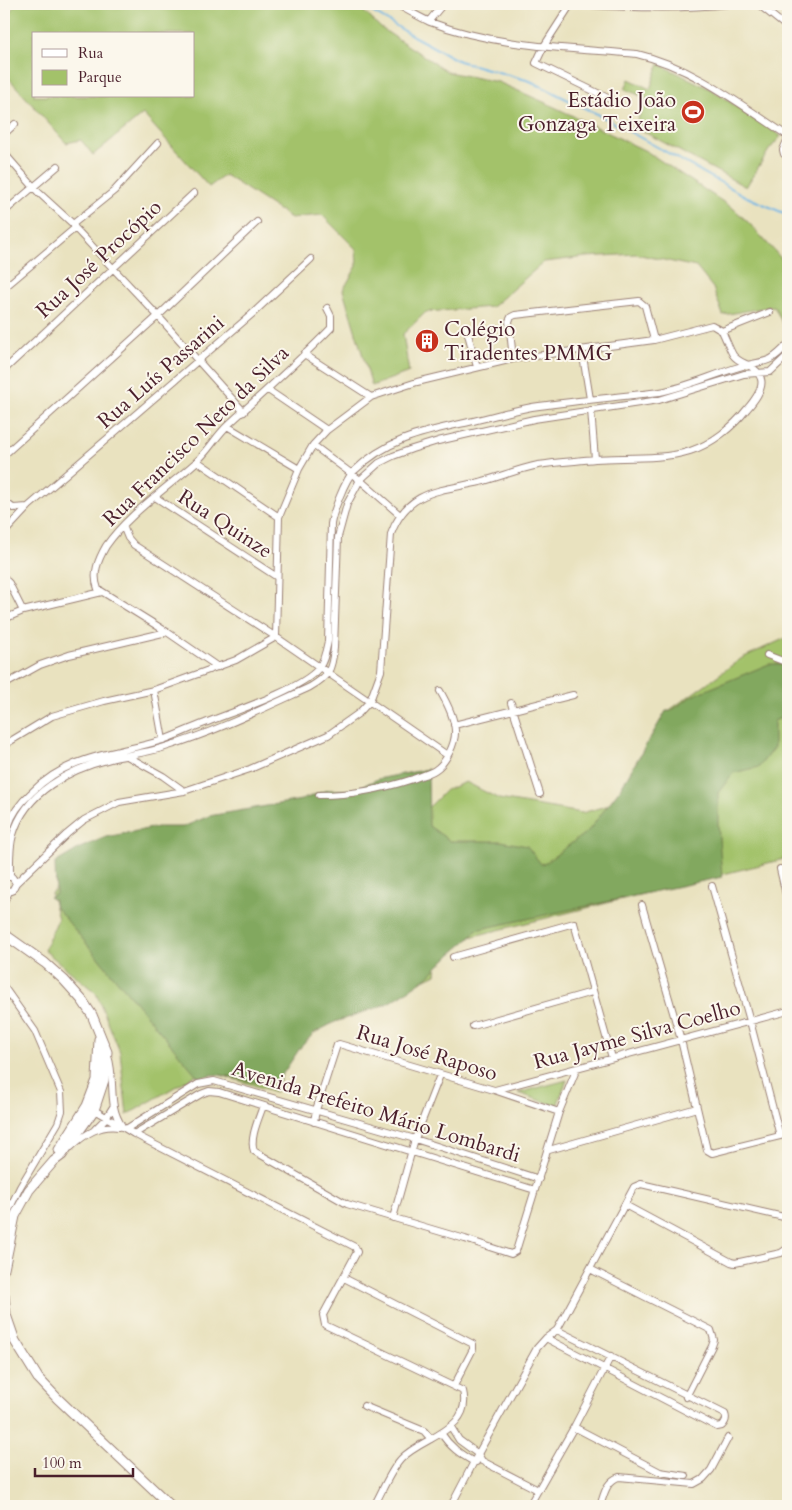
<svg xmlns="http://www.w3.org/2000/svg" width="792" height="1510" font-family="Cardo,serif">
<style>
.green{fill:#a3c26a;stroke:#76704a;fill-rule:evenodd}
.forest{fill:#82a85e;stroke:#666444}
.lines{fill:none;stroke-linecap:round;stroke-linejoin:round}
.stream{stroke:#6eb5e5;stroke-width:2}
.street-casing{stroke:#9a8075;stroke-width:8}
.secondary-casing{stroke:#9a8075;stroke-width:11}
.street{stroke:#fff;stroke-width:6}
.secondary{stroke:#fff;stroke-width:9}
.labels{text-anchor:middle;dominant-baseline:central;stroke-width:4;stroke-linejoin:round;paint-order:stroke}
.poi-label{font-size:21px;fill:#4a1f2b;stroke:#fbf7ec;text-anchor:end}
.street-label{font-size:21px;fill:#4a1f2b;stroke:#fbf7ec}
</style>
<rect width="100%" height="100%" fill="#fbf7ec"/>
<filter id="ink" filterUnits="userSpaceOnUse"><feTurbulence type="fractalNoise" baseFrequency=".02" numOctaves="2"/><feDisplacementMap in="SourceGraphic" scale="10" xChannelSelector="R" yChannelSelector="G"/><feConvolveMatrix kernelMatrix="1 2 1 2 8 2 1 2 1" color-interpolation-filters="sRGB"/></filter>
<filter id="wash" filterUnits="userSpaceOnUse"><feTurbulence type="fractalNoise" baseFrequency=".0096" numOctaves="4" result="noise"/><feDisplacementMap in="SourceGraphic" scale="20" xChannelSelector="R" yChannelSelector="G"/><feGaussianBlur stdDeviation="1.12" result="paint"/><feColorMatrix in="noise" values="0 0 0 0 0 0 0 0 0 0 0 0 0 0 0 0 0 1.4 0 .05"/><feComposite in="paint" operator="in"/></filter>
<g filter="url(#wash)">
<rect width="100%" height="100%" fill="#e9e2bf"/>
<path class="green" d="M16,4H356L381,28L448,72L498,82L546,103L646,151L734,209L749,223L788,266V330L787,333L774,306L723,315L713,288L696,267L636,254L586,257L544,262L492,307L426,312L403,334L409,372L372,386L343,290L357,266L356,249L322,215L291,218L225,175L209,187L143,114L93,155L81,140L66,143L4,73V18ZM34,34H194V96H34Z
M659,64L712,90L781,136L769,150L746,187L635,127L646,98L625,89L629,79L650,89Z
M788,637V858L466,938L439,950L436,974L385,999L333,1021L290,1048L276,1092L204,1070L127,1115L120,1052L96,993L44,950L58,919L51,893L61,885L417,819L446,790L466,782L499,799L582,813L643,795L671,709L742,658Z
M567,1080L557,1106L518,1093Z"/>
<path class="forest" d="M769,664H788V715L774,721V747L759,767L733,773L718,793V824L722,877L476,930L470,938L451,954L426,978L400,996L384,1005L335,1022L314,1033L300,1048L280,1078C263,1090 238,1076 219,1075C212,1074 206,1076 199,1078L54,905V900L49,897L56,894L55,863L80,848L106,837L157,827H183L209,816L301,800L327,790H353L378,779L428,769L429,826L450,841H501L527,846L541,864L548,861L589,830L620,789L666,711H671L692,696Z"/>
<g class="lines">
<path class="stream" d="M359,4L413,36L459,61L530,81L605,118L747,197L788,215"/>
</g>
</g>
<g filter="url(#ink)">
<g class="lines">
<g class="street-casing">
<path id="street" d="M396,4C407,10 419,17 430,22C495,47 568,48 637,54C693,67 741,105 788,136
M571,4C623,7 676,10 728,4
M571,4L544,46L536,63L614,101
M758,4L788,28
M429,21L443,4
M4,134L15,124
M788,138L783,150L784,154L788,157
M4,153L38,192L73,224L75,228L158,316L244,412
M4,212L58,166
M73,224L114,191L158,143
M4,288L75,228
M466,327L477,367
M582,350L590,399
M304,354L371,397
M513,359L509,321L511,317L515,315L639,301L645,306L654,340
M4,370L194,193
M268,390L327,430
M591,410L595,459
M227,426L299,469
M313,445L360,480L400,515
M4,455L158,316L257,222
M197,461L279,517
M155,497L277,577
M4,501L13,508L28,507
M123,526L128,538L134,545L276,637L447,755
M4,533L29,506L251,315L311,259
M4,578L9,583L23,611
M4,619L23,611L102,592
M767,655L788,663
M218,667L167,632L98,589C92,574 98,560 106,546C127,515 167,488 195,463C208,452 216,436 228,425C263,393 298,362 331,328V316L327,308
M4,685L40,665L69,655L167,632
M154,690L163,740
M511,703L540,794
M454,725L573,695
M4,745L52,716L104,701L154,690L236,660L276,637L279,517L299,469L313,445L327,430L371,397L417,382L513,359L654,340L712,325L722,331L770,312
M127,756L163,776L184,791
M319,795C351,795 383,789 413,779C420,776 429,774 435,770C446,763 456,743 455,730C454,716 447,703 440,691
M4,811L11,819
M4,861C5,850 5,838 8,827C12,814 21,802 31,793C70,754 113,755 163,740C177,735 191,728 205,723C232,712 300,690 318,669C324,662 326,651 328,641L331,524C333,512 345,480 353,472C388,438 423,432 469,422C492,417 516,409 539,406C579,400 620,397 660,392C687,387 712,375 739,367C765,359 767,367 788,344
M780,869L788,903
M10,876C10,863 9,848 13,835C25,792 70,769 110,759C127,755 145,753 162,748C213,733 262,709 310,687C329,676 332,670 334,648L338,537L347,504L360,480L379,463L393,456L412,449L438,441L534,419L659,400L744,374L770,372L788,355
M4,878L7,877H12L16,883L12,891L4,890
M16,883L67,834L84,820L119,802L184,791L250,769L328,735L359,713L370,701L381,671L391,534C407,490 440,491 480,482C499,477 519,469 538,465C557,462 577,461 595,459C625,457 661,460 690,451C712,444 733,427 747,409C753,402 764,389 761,379C757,364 740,365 733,355C729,348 726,339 722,331
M712,886L750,1021L780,1136
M4,901L9,892
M642,905L681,1040L707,1150L712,1153L788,1134
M453,957L574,923L612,1058
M4,987L35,1031L61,1092L62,1111L58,1123L20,1187L4,1220
M473,1026L592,992
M108,1056C116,1080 107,1105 122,1126
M495,1090L788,1011
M263,1106C259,1118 249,1139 254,1151L347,1204L465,1239L511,1254L516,1251L559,1112L577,1068
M91,1108L134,1134L355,1247L357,1252L323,1315L325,1325L463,1391C473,1431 421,1437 401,1459C390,1471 382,1492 374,1506
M314,1122L316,1110L337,1045L339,1044L494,1090L559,1112
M95,1129L106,1118L113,1107
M126,1129L198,1084L214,1081L415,1139L539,1179
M134,1134L201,1094L209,1091L219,1092L535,1190
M71,1147C85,1134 100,1124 119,1127
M549,1150L697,1108
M625,1205L731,1262L735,1263L781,1253L788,1248
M393,1218L415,1139L440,1075
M590,1269L711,1330L714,1340L712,1346L686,1397
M344,1278L473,1344V1349L454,1386
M546,1338L717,1427L722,1426C726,1422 727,1419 725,1414L557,1330
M364,1406L424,1431L431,1439
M451,1427L459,1440L478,1454L482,1461L538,1490
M574,1427L660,1472L686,1476
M441,1433C450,1447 460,1454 474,1462H476
M451,1506L478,1454L537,1348L546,1338L557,1330L634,1187L641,1184L788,1218
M529,1506L574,1427L611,1356
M600,1506C604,1495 606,1481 619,1477L694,1484L703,1479L711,1470L728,1438"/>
</g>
<g class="secondary-casing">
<path id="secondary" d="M4,934L45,963L64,980L82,1000L92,1015L107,1052L104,1080L94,1110L62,1155L54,1161L29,1190L15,1216L4,1269
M59,1150L87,1106L97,1080L99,1039
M4,1295L6,1315L15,1341L38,1378L57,1398L171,1506"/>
</g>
<use href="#street" class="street"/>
<use href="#secondary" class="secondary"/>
</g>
</g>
<defs>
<g id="stadium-disc" transform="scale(1.25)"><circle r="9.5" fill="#c8321e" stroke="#fbf7ec"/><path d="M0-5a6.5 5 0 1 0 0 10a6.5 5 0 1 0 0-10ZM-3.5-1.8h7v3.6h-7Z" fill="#fff"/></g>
<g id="building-disc" transform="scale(1.25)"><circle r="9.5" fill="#c8321e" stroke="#fbf7ec"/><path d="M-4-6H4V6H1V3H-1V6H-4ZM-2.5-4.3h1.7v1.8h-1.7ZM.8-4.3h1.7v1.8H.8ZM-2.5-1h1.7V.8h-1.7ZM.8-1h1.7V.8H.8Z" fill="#fff"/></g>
</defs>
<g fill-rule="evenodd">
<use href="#stadium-disc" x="693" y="112"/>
<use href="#building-disc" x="427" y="341"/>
</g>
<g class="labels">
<g class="poi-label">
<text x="676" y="100">Estádio João<tspan x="676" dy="24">Gonzaga Teixeira</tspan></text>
<text x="444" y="329" text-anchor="start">Colégio<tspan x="444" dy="24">Tiradentes PMMG</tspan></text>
</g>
<g class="street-label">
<text transform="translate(99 259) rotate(-43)">Rua José Procópio</text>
<text transform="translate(161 372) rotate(-41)">Rua Luís Passarini</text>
<text transform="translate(196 436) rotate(-44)">Rua Francisco Neto da Silva</text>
<text transform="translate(225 524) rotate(33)">Rua Quinze</text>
<text transform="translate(637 1035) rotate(-15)">Rua Jayme Silva Coelho</text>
<text transform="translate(427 1053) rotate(17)">Rua José Raposo</text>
<text transform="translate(376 1112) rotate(17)">Avenida Prefeito Mário Lombardi</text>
</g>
</g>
<rect width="792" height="1510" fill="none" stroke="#fbf7ec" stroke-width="20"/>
<rect x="32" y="32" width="162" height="65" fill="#fbf7ec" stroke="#b4a19f"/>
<rect x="42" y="49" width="25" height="8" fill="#ffffff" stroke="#b4a19f"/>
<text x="78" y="58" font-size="15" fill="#4a1f2b">Rua</text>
<rect x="42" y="70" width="25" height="15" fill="#a3c26a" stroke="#b4a19f"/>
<text x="78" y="82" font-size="15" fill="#4a1f2b">Parque</text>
<path d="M35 1468v8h98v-8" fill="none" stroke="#4a1f2b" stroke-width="2.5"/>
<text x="42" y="1468" font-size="15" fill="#4a1f2b" stroke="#fbf7ec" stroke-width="4" paint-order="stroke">100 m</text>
</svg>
